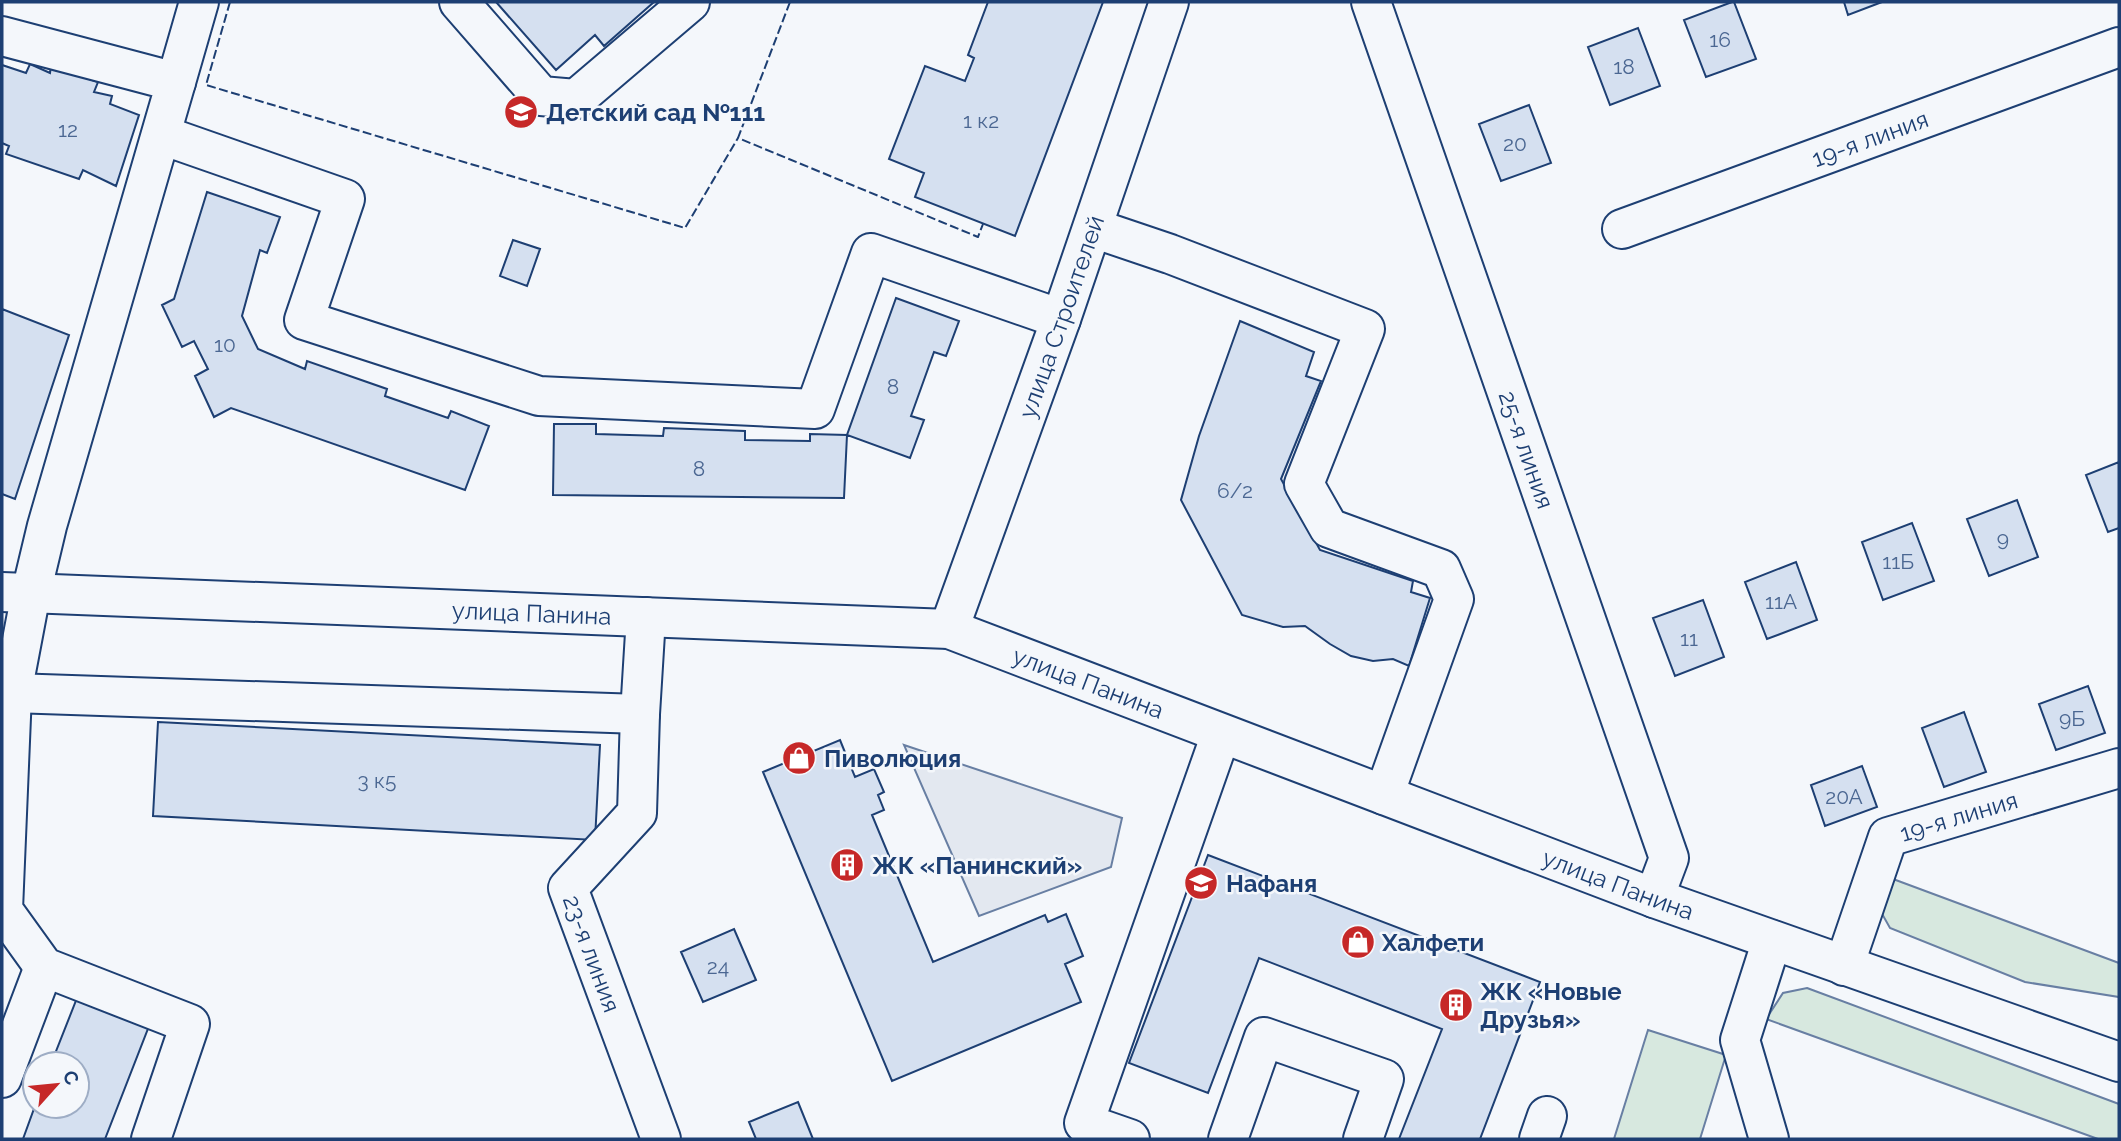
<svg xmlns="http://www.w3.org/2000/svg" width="2121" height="1141" font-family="Raleway,sans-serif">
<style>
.green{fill:#d7e8df;stroke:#687fa3;stroke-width:2}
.parking{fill:#e3e8f0;stroke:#687fa3;stroke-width:2}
.building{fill:#d5e0f0;stroke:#1d3f73;stroke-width:2}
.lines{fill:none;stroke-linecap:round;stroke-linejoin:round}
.minor-casing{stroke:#1d3f73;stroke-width:42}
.minor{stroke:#f4f7fb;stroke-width:38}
.fence{stroke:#1d3f73;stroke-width:2;stroke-dasharray:9 3.5;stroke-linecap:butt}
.labels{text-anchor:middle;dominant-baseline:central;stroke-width:5;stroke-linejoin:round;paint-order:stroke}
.number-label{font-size:21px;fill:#4b6792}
.poi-label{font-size:24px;font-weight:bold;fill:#1d3f73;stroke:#f4f7fb;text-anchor:start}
.street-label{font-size:24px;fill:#1d3f73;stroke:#f4f7fb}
</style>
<rect width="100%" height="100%" fill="#f4f7fb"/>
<path class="green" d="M1893,879L2119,963V997L2025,982L1890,928L1881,912Z
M1807,988L2119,1104V1139H2098L1766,1019L1783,993Z
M1648,1030L1726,1055L1700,1139H1614Z"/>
<path class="parking" d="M904,745L1122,818L1111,867L979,916Z"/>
<path class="building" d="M496,2H654L604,46L595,35L556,70Z
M988,2H1103L1015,236L915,197L924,173L889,159L925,66L965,81L974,58L968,55Z
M1732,2H1734L1756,59L1706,77L1684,20Z
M1844,2H1882L1848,15Z
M1638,28L1660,86L1610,105L1588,47Z
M30,64L50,73L51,66L98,82L94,92L112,96L110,104L139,115L116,186L83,170L79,179L6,154L9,146L2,143V65L26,73Z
M1529,105L1551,163L1501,181L1479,124Z
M207,192L280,217L267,253L260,250L242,316L258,349L305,369L307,361L387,389L385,396L448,418L451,411L489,426L465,490L231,408L214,417L195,376L208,369L194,341L182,347L162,305L174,299Z
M513,240L540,249L527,286L500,276Z
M896,298L959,321L946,356L934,352L911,416L924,420L910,458L847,435Z
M2,309L69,335L15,499L2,494Z
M1240,321L1314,352L1306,376L1321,381L1281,479L1320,550L1413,581L1411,592L1430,598L1409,666L1393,659L1373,661L1351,656L1330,644L1305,626L1283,627L1242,615L1181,500L1199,436Z
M554,424H596V434L663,436L664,428L745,431V440L810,441V434L847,435L844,498L553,495Z
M2119,462V528L2108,532L2086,475Z
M2017,500L2038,557L1989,576L1967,519Z
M1912,523L1934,581L1883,600L1862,542Z
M1796,562L1817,620L1767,639L1745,582Z
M1703,600L1724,657L1675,676L1653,618Z
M2088,686L2105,733L2056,750L2039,704Z
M1964,712L1986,772L1944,787L1922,728Z
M158,722L600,745L595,840L153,816Z
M840,740L855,777L874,769L884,792L878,795L884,810L872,815L933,962L1045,915L1048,922L1066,914L1083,956L1065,964L1081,1002L892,1081L763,772Z
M1862,766L1877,807L1825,826L1811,785Z
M1208,855L1540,982L1480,1139H1399L1442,1029L1259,958L1208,1093L1129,1063Z
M734,929L756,980L703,1002L681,952Z
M77,998L149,1026L105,1139H23L35,1106H77V1064H51Z
M798,1102L813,1139H756L749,1122Z"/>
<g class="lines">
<g class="minor-casing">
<g id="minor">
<path d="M459,2L541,96L576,99L690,2"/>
<path id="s1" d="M1371,2L1669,858L1654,898"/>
<path d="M2,36L176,82L47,526L31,593L12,693L3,910L44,967L190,1024L151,1139"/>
<path d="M176,82L199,2"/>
<path d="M162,135L345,199L304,320L539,396L815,409L871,253L1061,319"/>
<path d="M1093,228L1170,254L1365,329L1304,484L1329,528L1441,569L1454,599L1384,795"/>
<path id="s2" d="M1622,229L2119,47"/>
<path id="s3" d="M2,592L949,629L1654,898L2119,1062"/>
<path id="s4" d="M646,617L640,714L637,813L568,888L661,1139"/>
<path id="s5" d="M949,629L1061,319L1169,2"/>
<path d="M12,693L640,714"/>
<path id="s6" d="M1844,966L1888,837L2119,768"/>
<path d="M2,1078L44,967"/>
<path d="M1130,1139L1084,1123L1221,734"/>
<path d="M1228,1139L1264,1037L1384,1079L1363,1139"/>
<path d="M1539,1139L1547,1116"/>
<path d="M1769,1139L1740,1040L1772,940"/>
</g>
</g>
<use href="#minor" class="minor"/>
<path class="fence" d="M230,2L206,85L685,228L738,138
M790,2L738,138L978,237L983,224"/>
</g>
<defs>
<g id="school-disc" transform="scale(1.75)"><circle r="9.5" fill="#c62828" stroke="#f4f7fb"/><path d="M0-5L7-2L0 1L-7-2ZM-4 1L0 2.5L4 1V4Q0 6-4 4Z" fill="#fff"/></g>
<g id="shop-disc" transform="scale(1.75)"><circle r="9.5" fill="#c62828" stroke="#f4f7fb"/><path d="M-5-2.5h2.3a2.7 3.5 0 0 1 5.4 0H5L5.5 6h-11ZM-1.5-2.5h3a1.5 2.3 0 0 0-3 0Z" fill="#fff"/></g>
<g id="building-disc" transform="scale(1.75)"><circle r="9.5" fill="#c62828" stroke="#f4f7fb"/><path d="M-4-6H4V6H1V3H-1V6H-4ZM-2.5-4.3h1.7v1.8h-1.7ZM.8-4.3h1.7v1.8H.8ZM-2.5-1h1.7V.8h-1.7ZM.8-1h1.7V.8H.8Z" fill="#fff"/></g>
</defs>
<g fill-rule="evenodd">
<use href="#school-disc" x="521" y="112"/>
<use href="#shop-disc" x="799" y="758"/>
<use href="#building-disc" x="847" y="865"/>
<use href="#school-disc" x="1201" y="883"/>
<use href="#shop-disc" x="1358" y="942"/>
<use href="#building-disc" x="1456" y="1005"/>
</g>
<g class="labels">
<g class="number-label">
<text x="1720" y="39">16</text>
<text x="1624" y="66">18</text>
<text x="981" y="120">1 к2</text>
<text x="68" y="129">12</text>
<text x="1515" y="143">20</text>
<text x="225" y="344">10</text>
<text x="893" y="386">8</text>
<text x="699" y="468">8</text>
<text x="1235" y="490">6/2</text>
<text x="2003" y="538">9</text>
<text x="1898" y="561">11Б</text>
<text x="1781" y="601">11А</text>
<text x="1689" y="638">11</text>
<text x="2072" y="718">9Б</text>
<text x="377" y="780">3 к5</text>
<text x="1844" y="796">20А</text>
<text x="718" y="966">24</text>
</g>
<g class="poi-label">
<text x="546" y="112">Детский сад №111</text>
<text x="824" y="758">Пиволюция</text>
<text x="872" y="865">ЖК «Панинский»</text>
<text x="1226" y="883">Нафаня</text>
<text x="1382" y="942">Халфети</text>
<text x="1480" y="991">ЖК «Новые<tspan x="1480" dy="28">Друзья»</tspan></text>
</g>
<g class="street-label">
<text stroke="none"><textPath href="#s2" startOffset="264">19-я линия</textPath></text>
<text stroke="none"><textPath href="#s5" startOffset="332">улица Строителей</textPath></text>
<text stroke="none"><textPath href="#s1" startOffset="474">25-я линия</textPath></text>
<text stroke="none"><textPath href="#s3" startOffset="530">улица Панина</textPath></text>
<text stroke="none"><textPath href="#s3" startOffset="1097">улица Панина</textPath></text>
<text stroke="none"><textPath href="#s6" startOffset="210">19-я линия</textPath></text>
<text stroke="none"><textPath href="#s3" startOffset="1664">улица Панина</textPath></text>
<text stroke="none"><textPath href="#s4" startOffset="368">23-я линия</textPath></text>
</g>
</g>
<rect width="2121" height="1141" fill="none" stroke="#1d3f73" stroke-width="7"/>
<g transform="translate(56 1085) rotate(63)"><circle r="33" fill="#f4f7fb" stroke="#9eadc5" stroke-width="2"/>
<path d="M0-5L12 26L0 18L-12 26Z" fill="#c62828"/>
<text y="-10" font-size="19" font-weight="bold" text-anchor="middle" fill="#1d3f73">С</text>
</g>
</svg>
